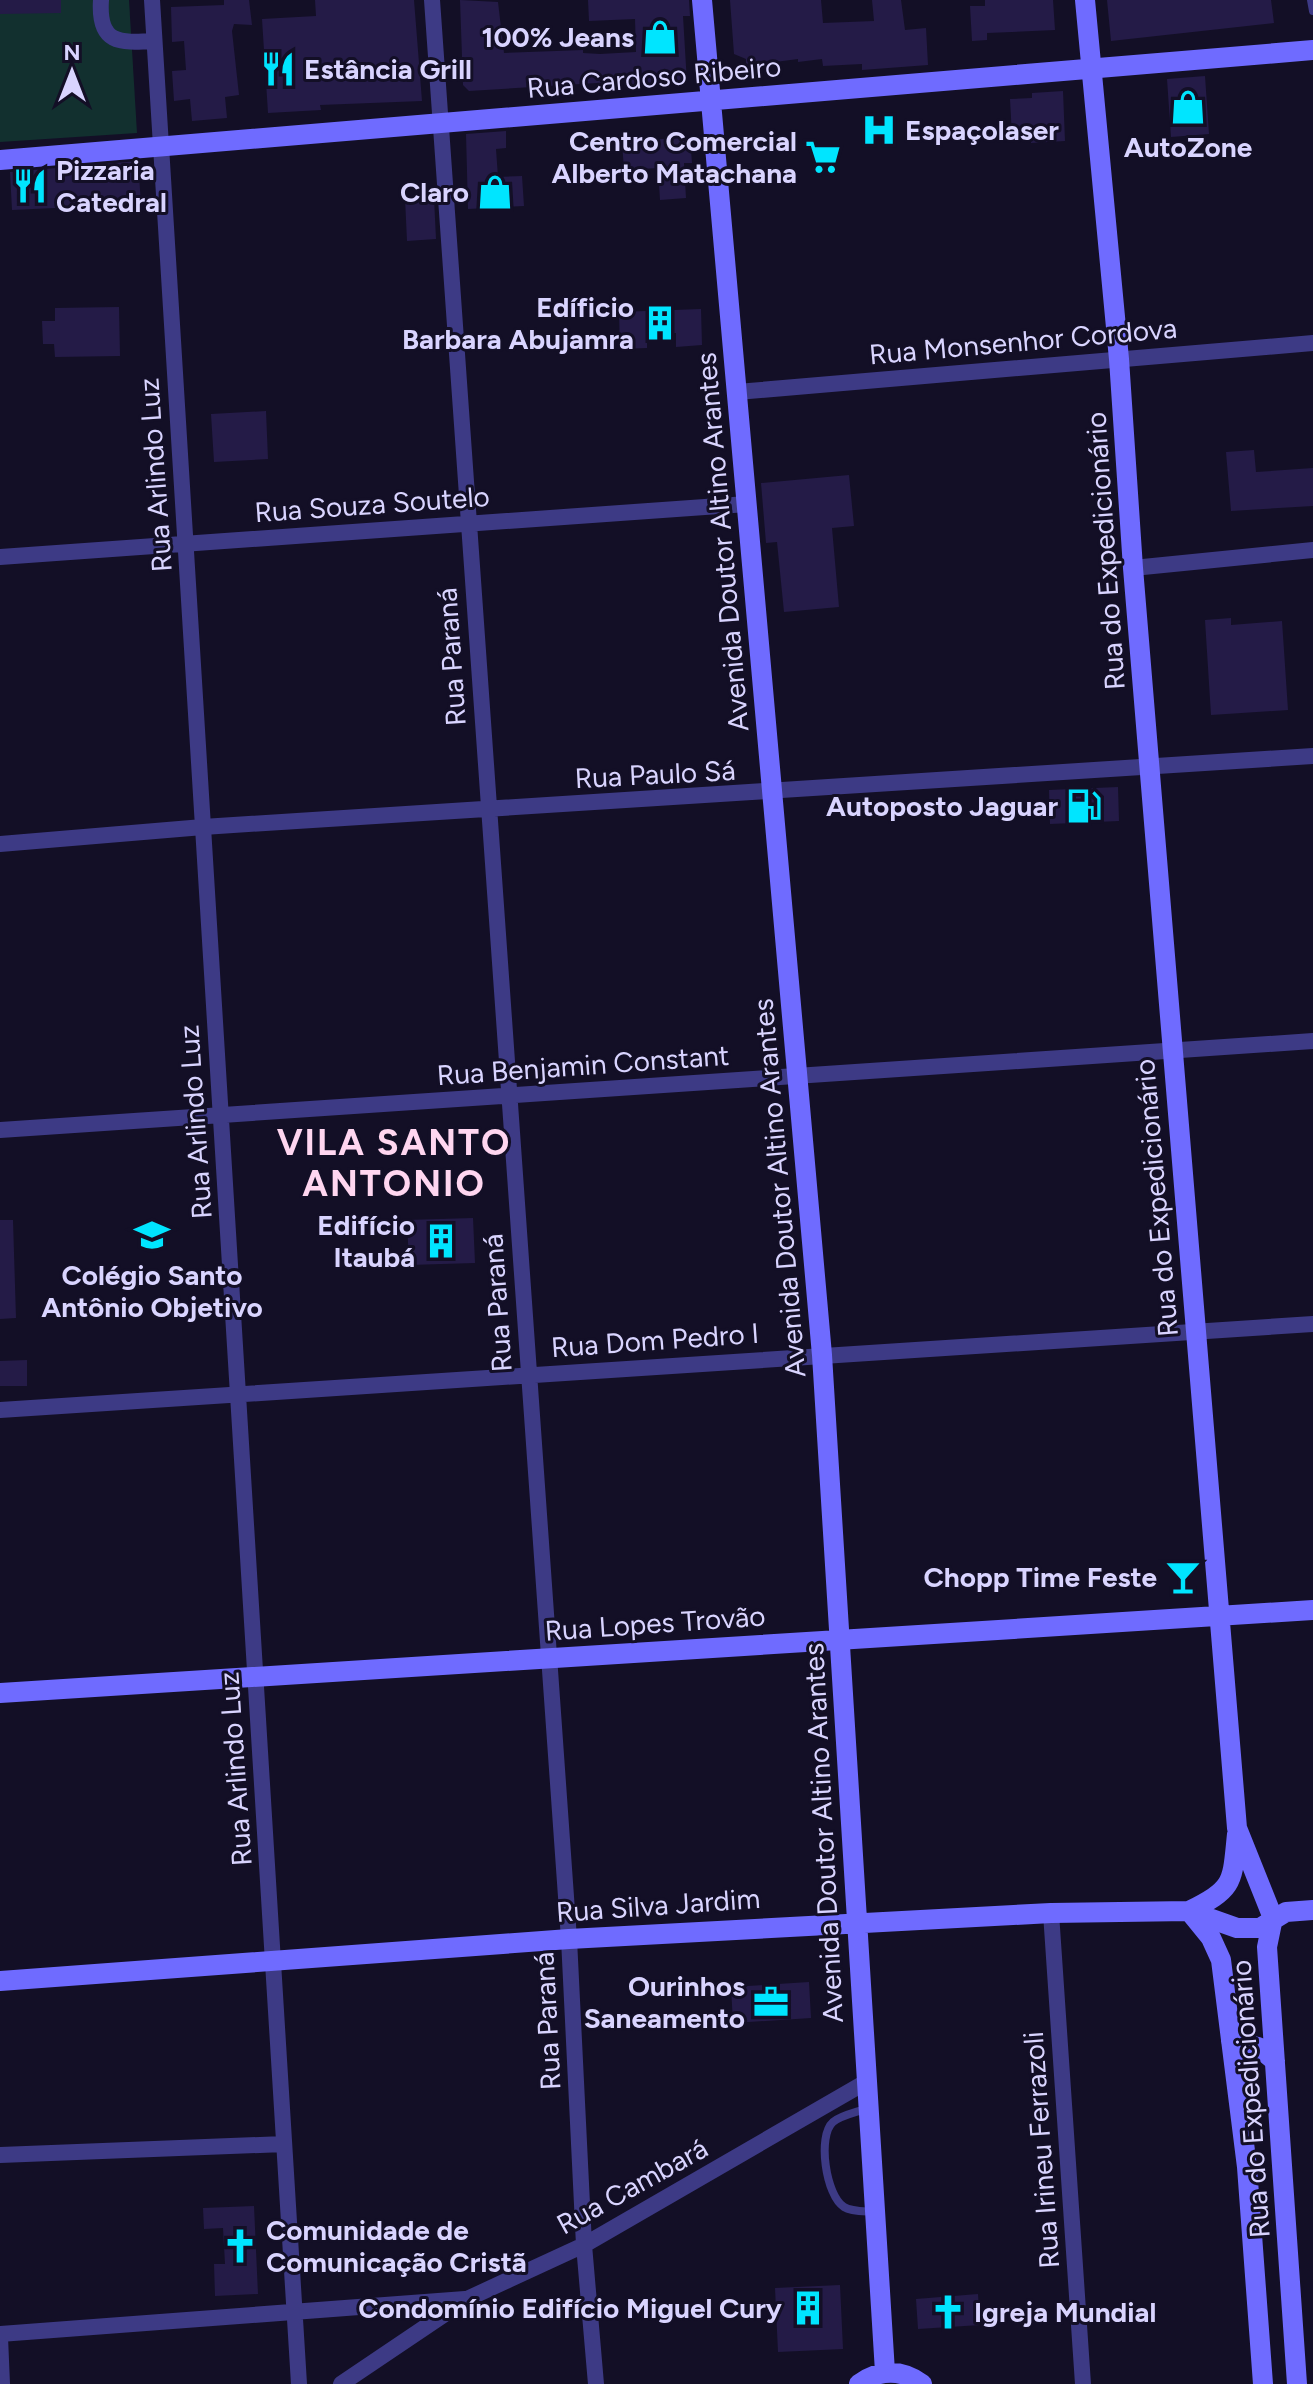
<svg xmlns="http://www.w3.org/2000/svg" width="1313" height="2384" font-family="Figtree,sans-serif">
<style>
.green{fill:#12302f}
.building{fill:#241b47}
.lines{fill:none;stroke-linecap:round;stroke-linejoin:round}
.lane{stroke:#3d3a85;stroke-width:8}
.street{stroke:#3d3a85;stroke-width:16}
.secondary{stroke:#6f6bff;stroke-width:20}
.labels{text-anchor:middle;dominant-baseline:central;stroke-width:6;stroke-linejoin:round;paint-order:stroke}
.poi-label{font-size:28px;font-weight:bold;fill:#d9d4ff;stroke:#130f26;text-anchor:end}
.street-label{font-size:28px;fill:#d9d4ff;stroke:#130f26}
.district-label{font-size:36px;font-weight:bold;letter-spacing:2px;fill:#ffd6f0;stroke:#130f26}
</style>
<rect width="100%" height="100%" fill="#130f26"/>
<path class="green" d="M0,0H129L137,133L0,142Z"/>
<path class="building" d="M0,0H61V13L0,14Z
M224,0H249L252,25L234,24L232,31L239,95L225,97L227,118L192,121L190,99L174,101L172,71L186,70L184,41L172,42L171,7L224,5Z
M315,0H414L422,101L320,105L321,110L268,113L262,19L316,16Z
M460,0L498,2L504,53L583,50V53L600,54L636,52L635,19L589,21L588,0H689L690,16H683L687,83L629,86V81L469,91L463,85Z
M730,0H821L823,23L874,21L872,0H901L905,30L926,28L928,65L862,70V64L823,66L822,59L798,62V59L746,66V59L734,54Z
M985,0H1053L1055,30L987,33V40L972,41L970,6H985Z
M1107,0H1271L1274,23L1111,41Z
M1205,76L1209,134L1171,137L1167,79Z
M1063,91L1065,141L1031,143V135L1012,136L1010,99L1032,98V93Z
M506,131V148L496,149L498,177L522,176L524,206L468,209L466,134Z
M690,137L692,163H684L686,198L660,200L658,168L624,170L622,142Z
M138,161L141,204L12,210L10,172Z
M405,198H434L436,239L407,241Z
M119,307L120,356L55,357L54,344H43L42,321H55V308Z
M701,309L702,345L676,347V333L647,335V348L620,349L619,312Z
M266,411L268,459L214,462L211,414Z
M1254,450L1256,472L1313,468V506L1231,511L1226,452Z
M849,475L854,526L832,528L839,607L784,612L777,542L766,543L761,483Z
M1231,618V625L1282,621L1288,710L1211,715L1205,620Z
M1118,787L1119,821L1050,824L1049,790Z
M473,1218L475,1263L409,1265L407,1220Z
M0,1220H13L16,1318L0,1319Z
M27,1360V1386H0V1361Z
M809,1982L811,2018L733,2023L731,1987Z
M254,2206L258,2294L215,2296L214,2264H225L223,2228L204,2229L203,2208Z
M840,2285L843,2349L778,2352L775,2288Z
M978,2294L980,2325L918,2329L916,2299Z"/>
<g class="lines">
<path class="lane" d="M1311,0L1313,11
M868,2108C858,2112 841,2115 833,2122C817,2136 826,2196 844,2207C852,2212 866,2211 875,2212"/>
<path class="street" d="M101,0C98,44 119,43 154,41
M152,0L299,2384
M432,0L569,1939L584,2245L596,2384
M737,392L1313,343
M0,557L747,504
M1133,568L1313,550
M0,844L203,827L1313,756
M0,1130L1313,1041
M0,1410L1313,1324
M1051,1913L1083,2384
M0,2155L284,2144
M0,2334L465,2299
M0,2337L2,2384
M341,2384L467,2299L584,2245L866,2082"/>
<path class="secondary" d="M702,0L822,1355L885,2372
M1085,0L1119,359L1133,568L1237,1828L1273,1918L1267,1947L1297,2384
M0,160L1313,50
M0,1693L1313,1610
M1189,1911L1211,1938L1221,1960L1247,2167L1263,2384
M1189,1911C1235,1888 1232,1883 1237,1834
M0,1981L569,1939L1051,1913L1189,1911L1237,1928H1260L1286,1912L1313,1910
M1231,2041L1258,2047L1275,2061
M859,2384C879,2369 902,2369 922,2384"/>
</g>
<defs>
<g id="shop-bare" transform="scale(2.76)"><path d="M-5-2.5h2.3a2.7 3.5 0 0 1 5.4 0H5L5.5 6h-11ZM-1.5-2.5h3a1.5 2.3 0 0 0-3 0Z" fill="#00e5ff" stroke="#130f26" stroke-width="2.5" paint-order="stroke"/></g>
<g id="restaurant-bare" transform="scale(2.76)"><path d="M-5-6h1v4h1v-4h1v4h1v-4h1v5L-1.5 .5V6h-2V.5L-5-1ZM5-6V6H3V1.5H1.5Q1.5-4 5-6Z" fill="#00e5ff" stroke="#130f26" stroke-width="2.5" paint-order="stroke"/></g>
<g id="hospital-bare" transform="scale(2.76)"><path d="M-5-5h3v3.5h4V-5h3V5h-3V1.5h-4V5h-3Z" fill="#00e5ff" stroke="#130f26" stroke-width="2.5" paint-order="stroke"/></g>
<g id="supermarket-bare" transform="scale(2.76)"><path d="M-6-5.5h2.5l.6 2H6L4.5 2H-2.5L-4.4-4H-6ZM-1.5 3.2a1.3 1.3 0 1 0 .1 0ZM3 3.2a1.3 1.3 0 1 0 .1 0Z" fill="#00e5ff" stroke="#130f26" stroke-width="2.5" paint-order="stroke"/></g>
<g id="building-bare" transform="scale(2.76)"><path d="M-4-6H4V6H1V3H-1V6H-4ZM-2.5-4.3h1.7v1.8h-1.7ZM.8-4.3h1.7v1.8H.8ZM-2.5-1h1.7V.8h-1.7ZM.8-1h1.7V.8H.8Z" fill="#00e5ff" stroke="#130f26" stroke-width="2.5" paint-order="stroke"/></g>
<g id="fuel-bare" transform="scale(2.76)"><path d="M-5.5-6h7V0h2V4h1.3V-2.5L3-4.5l.8-.8L6-3V5H2.5V1h-1V6h-7ZM-4.2-4.7v3.2H.2V-4.7Z" fill="#00e5ff" stroke="#130f26" stroke-width="2.5" paint-order="stroke"/></g>
<g id="school-bare" transform="scale(2.76)"><path d="M0-5L7-2L0 1L-7-2ZM-4 1L0 2.5L4 1V4Q0 6-4 4Z" fill="#00e5ff" stroke="#130f26" stroke-width="2.5" paint-order="stroke"/></g>
<g id="bar-bare" transform="scale(2.76)"><path d="M-6-5H6L.8 .8V4.5H3.5V6h-7V4.5H-.8V.8Z" fill="#00e5ff" stroke="#130f26" stroke-width="2.5" paint-order="stroke"/></g>
<g id="office-bare" transform="scale(2.76)"><path d="M-6-3h4V-5.5h4V-3h4V5H-6ZM-1-4.5V-3h2v-1.5ZM-6 0V1H6V0Z" fill="#00e5ff" stroke="#130f26" stroke-width="2.5" paint-order="stroke"/></g>
<g id="church-bare" transform="scale(2.76)"><path d="M-1.2-6h2.4v3.5h3.3v2.4h-3.3V6h-2.4V-.1h-3.3v-2.4h3.3Z" fill="#00e5ff" stroke="#130f26" stroke-width="2.5" paint-order="stroke"/></g>
</defs>
<g fill-rule="evenodd">
<use href="#shop-bare" x="660" y="37"/>
<use href="#restaurant-bare" x="278" y="69"/>
<use href="#shop-bare" x="1188" y="107"/>
<use href="#hospital-bare" x="879" y="130"/>
<use href="#supermarket-bare" x="823" y="157"/>
<use href="#restaurant-bare" x="30" y="186"/>
<use href="#shop-bare" x="495" y="192"/>
<use href="#building-bare" x="660" y="323"/>
<use href="#fuel-bare" x="1084" y="806"/>
<use href="#school-bare" x="152" y="1235"/>
<use href="#building-bare" x="441" y="1241"/>
<use href="#bar-bare" x="1183" y="1577"/>
<use href="#office-bare" x="771" y="2002"/>
<use href="#church-bare" x="240" y="2246"/>
<use href="#building-bare" x="808" y="2308"/>
<use href="#church-bare" x="948" y="2312"/>
</g>
<g class="labels">
<g class="poi-label">
<text x="634" y="37">100% Jeans</text>
<text x="304" y="69" text-anchor="start">Estância Grill</text>
<text x="905" y="130" text-anchor="start">Espaçolaser</text>
<text x="797" y="141">Centro Comercial<tspan x="797" dy="32">Alberto Matachana</tspan></text>
<text x="1188" y="147" text-anchor="middle">AutoZone</text>
<text x="56" y="170" text-anchor="start">Pizzaria<tspan x="56" dy="32">Catedral</tspan></text>
<text x="469" y="192">Claro</text>
<text x="634" y="307">Edíficio<tspan x="634" dy="32">Barbara Abujamra</tspan></text>
<text x="1058" y="806">Autoposto Jaguar</text>
<text x="415" y="1225">Edifício<tspan x="415" dy="32">Itaubá</tspan></text>
<text x="152" y="1275" text-anchor="middle">Colégio Santo<tspan x="152" dy="32">Antônio Objetivo</tspan></text>
<text x="1157" y="1577">Chopp Time Feste</text>
<text x="745" y="1986">Ourinhos<tspan x="745" dy="32">Saneamento</tspan></text>
<text x="266" y="2230" text-anchor="start">Comunidade de<tspan x="266" dy="32">Comunicação Cristã</tspan></text>
<text x="782" y="2308">Condomínio Edifício Miguel Cury</text>
<text x="974" y="2312" text-anchor="start">Igreja Mundial</text>
</g>
<g class="street-label">
<text transform="translate(654 77) rotate(-5)">Rua Cardoso Ribeiro</text>
<text transform="translate(1023 341) rotate(-5)">Rua Monsenhor Cordova</text>
<text transform="translate(155 475) rotate(-94)">Rua Arlindo Luz</text>
<text transform="translate(372 504) rotate(-4)">Rua Souza Soutelo</text>
<text transform="translate(722 542) rotate(-95)">Avenida Doutor Altino Arantes</text>
<text transform="translate(1105 551) rotate(-94)">Rua do Expedicionário</text>
<text transform="translate(451 657) rotate(-94)">Rua Paraná</text>
<text transform="translate(655 774) rotate(-3)">Rua Paulo Sá</text>
<text transform="translate(583 1065) rotate(-4)">Rua Benjamin Constant</text>
<text transform="translate(195 1122) rotate(-94)">Rua Arlindo Luz</text>
<text transform="translate(779 1188) rotate(-95)">Avenida Doutor Altino Arantes</text>
<text transform="translate(1156 1198) rotate(-95)">Rua do Expedicionário</text>
<text transform="translate(497 1303) rotate(-94)">Rua Paraná</text>
<text transform="translate(655 1340) rotate(-4)">Rua Dom Pedro I</text>
<text transform="translate(655 1623) rotate(-4)">Rua Lopes Trovão</text>
<text transform="translate(235 1769) rotate(-94)">Rua Arlindo Luz</text>
<text transform="translate(823 1833) rotate(-93)">Avenida Doutor Altino Arantes</text>
<text transform="translate(658 1905) rotate(-4)">Rua Silva Jardim</text>
<text transform="translate(547 2021) rotate(-93)">Rua Paraná</text>
<text transform="translate(1250 2099) rotate(-94)">Rua do Expedicionário</text>
<text transform="translate(1041 2150) rotate(-94)">Rua Irineu Ferrazoli</text>
<text transform="translate(632 2186) rotate(-29)">Rua Cambará</text>
</g>
<g class="district-label">
<text x="394" y="1142">VILA SANTO<tspan x="394" dy="41">ANTONIO</tspan></text>
</g>
</g>
<g transform="translate(72 72)" stroke="#130f26" stroke-width="6" paint-order="stroke">
<path d="M0-6L14 30L0 20L-14 30Z" fill="#d9d4ff"/>
<text y="-12" font-size="22" font-weight="bold" text-anchor="middle" fill="#d9d4ff">N</text>
</g>
</svg>
